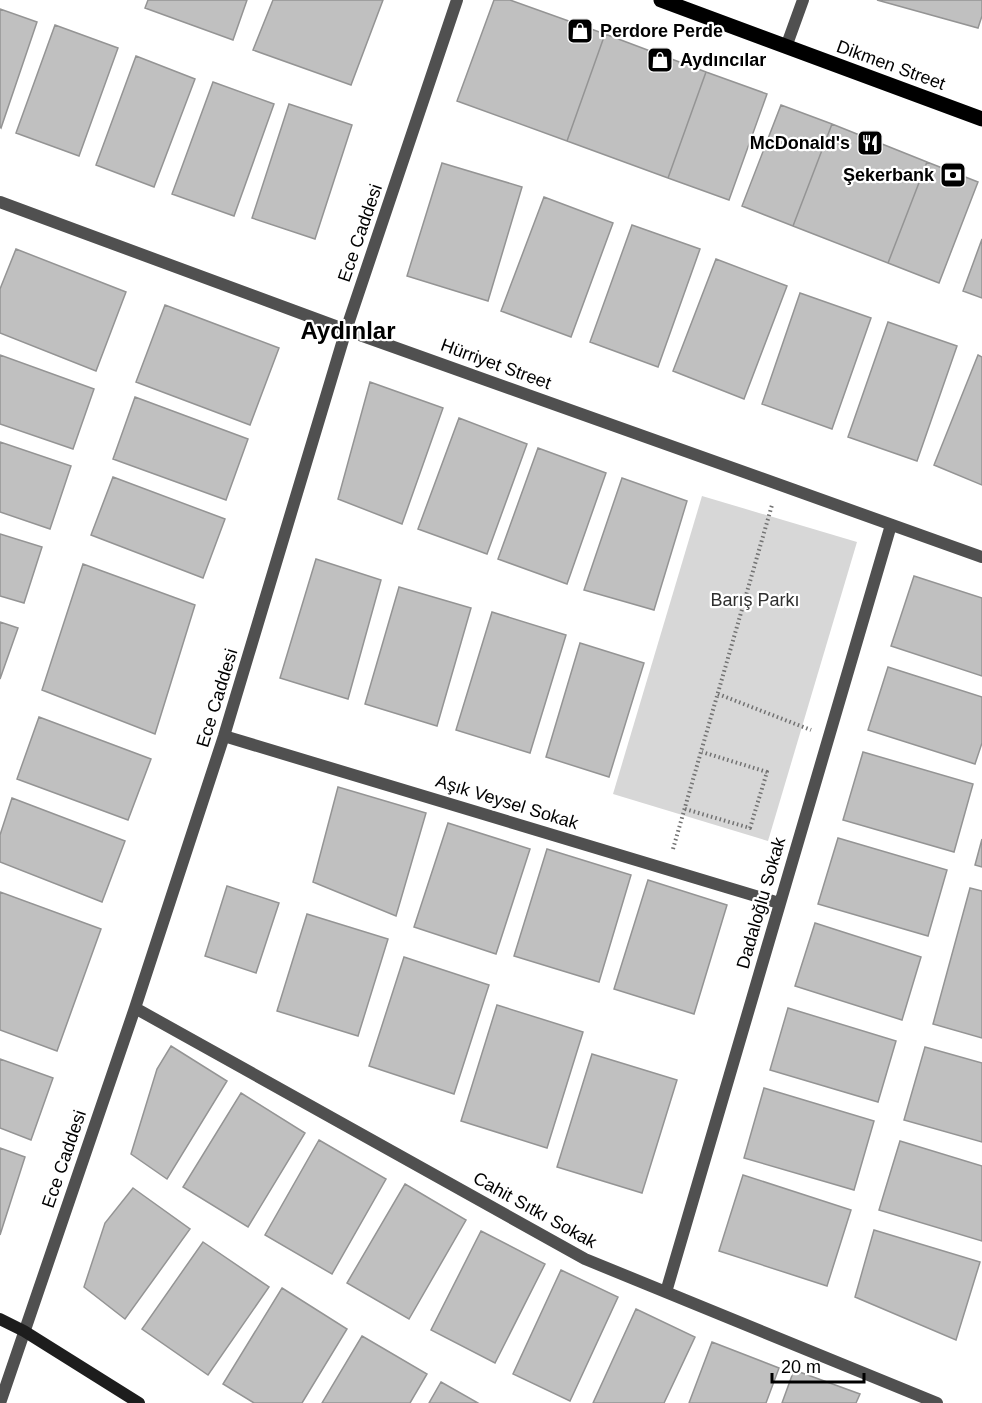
<svg xmlns="http://www.w3.org/2000/svg" width="982" height="1403" font-family="Helvetica,sans-serif">
<style>
.green{fill:#d7d7d7}
.building{fill:#c0c0c0;stroke:#949494;stroke-width:1.5}
.lines{fill:none;stroke-linecap:round;stroke-linejoin:round}
.path{stroke:#727272;stroke-width:4;stroke-dasharray:1.5 3;stroke-linecap:butt}
.minor{stroke:#505050;stroke-width:12}
.tertiary{stroke:#505050;stroke-width:12}
.secondary{stroke:#1d1d1d;stroke-width:12}
.primary{stroke:#000;stroke-width:15}
.labels{text-anchor:middle;dominant-baseline:central;stroke-width:4.5;stroke-linejoin:round;paint-order:stroke}
.poi-label{font-size:18px;font-weight:bold;fill:#000;stroke:#fff;text-anchor:start}
.street-label{font-size:18px;fill:#000;stroke:#fff}
.park-label{font-size:18px;fill:#2e2e2e;stroke:#fff}
.district-label{font-size:24px;font-weight:bold;fill:#000;stroke:#fff}
</style>
<rect width="100%" height="100%" fill="#fff"/>
<path class="green" d="M702,496L857,542L768,841L613,794Z"/>
<path class="building" d="M148,0H247L233,40L145,8Z
M273,0H383L351,85L253,50Z
M494,0H510L605,34L567,141L457,101Z
M877,0H982V16L978,28Z
M0,9L37,22L1,128L0,127Z
M55,25L118,48L79,156L16,133Z
M605,34L706,72L668,178L567,141Z
M136,56L195,79L154,187L96,165Z
M706,72L767,94L729,200L668,178Z
M213,82L274,104L234,216L172,194Z
M289,104L352,125L315,239L252,218Z
M781,105L832,124L793,226L742,206Z
M832,124L927,162L888,263L793,226Z
M927,162L978,182L939,283L888,263Z
M442,163L522,187L488,301L407,276Z
M544,197L613,223L571,337L501,311Z
M632,225L700,249L658,367L590,342Z
M982,239V298L963,291Z
M16,249L126,292L96,371L0,333V289Z
M716,259L787,286L744,399L673,371Z
M800,293L871,318L832,429L762,404Z
M165,305L279,348L250,425L136,382Z
M888,322L957,346L917,461L848,437Z
M0,355L94,389L73,449L0,424Z
M978,355L982,357V485L934,465Z
M370,382L443,408L402,524L338,499Z
M135,397L248,439L226,500L113,459Z
M459,418L527,444L487,554L418,529Z
M0,442L71,466L50,529L0,512Z
M538,448L606,473L567,584L498,559Z
M113,477L225,519L203,578L91,535Z
M622,478L687,501L654,610L584,590Z
M0,534L42,547L24,603L0,596Z
M316,559L381,580L348,699L280,678Z
M83,564L195,605L155,734L42,690Z
M914,576L982,598V676L891,646Z
M399,587L471,608L437,726L365,704Z
M492,612L566,635L530,753L456,730Z
M0,622L18,628L0,679Z
M580,643L644,663L609,777L546,757Z
M888,667L982,697V743L975,764L868,730Z
M39,717L151,759L128,820L17,779Z
M863,752L973,784L954,852L843,820Z
M338,787L426,813L396,916L313,882Z
M12,798L125,841L102,902L0,862V835Z
M448,823L530,849L496,954L414,927Z
M838,838L947,870L928,936L818,904Z
M982,839V867L975,865Z
M547,849L631,875L599,982L514,956Z
M648,880L727,905L694,1014L614,989Z
M227,886L279,903L256,973L205,956Z
M970,888L982,891V1038L933,1024Z
M0,892L101,929L57,1051L0,1030Z
M307,914L388,939L358,1036L277,1011Z
M815,923L921,957L902,1020L795,986Z
M404,957L489,985L454,1094L369,1066Z
M497,1005L583,1032L547,1148L461,1121Z
M788,1008L896,1041L878,1102L770,1070Z
M171,1046L227,1081L167,1179L131,1154L157,1069Z
M925,1047L982,1063V1142L904,1120Z
M592,1054L677,1080L642,1193L557,1167Z
M0,1059L53,1078L31,1140L0,1128Z
M764,1088L874,1121L854,1190L744,1158Z
M241,1093L305,1133L248,1227L183,1187Z
M319,1140L386,1179L332,1274L265,1235Z
M900,1141L982,1166V1241L879,1210Z
M0,1148L25,1157L0,1235Z
M743,1175L851,1210L827,1286L719,1251Z
M405,1184L466,1220L409,1319L347,1283Z
M133,1188L190,1229L125,1319L84,1287L105,1223Z
M874,1230L980,1262L956,1340L855,1297Z
M481,1231L545,1264L495,1363L431,1330Z
M203,1242L269,1287L208,1375L142,1329Z
M561,1270L618,1297L570,1401L513,1374Z
M282,1288L347,1329L302,1403H254L223,1384Z
M636,1309L695,1337L664,1403H593Z
M362,1336L427,1374L410,1403H322Z
M712,1342L779,1368L766,1403H689Z
M794,1370L860,1394L856,1403H782Z
M441,1382L478,1403H429Z"/>
<g class="lines">
<path class="path" d="M718,694L811,730
M685,809L750,828L767,772L702,752
M673,849L772,505"/>
<path class="minor" d="M224,736L779,903
M135,1008L585,1259L937,1403
M666,1292L891,525
M0,1403L135,1008L224,736L346,330L457,0"/>
<path class="tertiary" d="M786,47L803,0
M0,202L346,330L982,557"/>
<path class="secondary" d="M0,1319L24,1331L139,1403"/>
<path class="primary" d="M661,0L982,119"/>
</g>
<defs>
<g id="shop-square" transform="scale(1.35)"><rect x="-9" y="-9" width="18" height="18" rx="4" fill="#000" stroke="#fff"/><path d="M-5-2.5h2.3a2.7 3.5 0 0 1 5.4 0H5L5.5 6h-11ZM-1.5-2.5h3a1.5 2.3 0 0 0-3 0Z" fill="#fff"/></g>
<g id="restaurant-square" transform="scale(1.35)"><rect x="-9" y="-9" width="18" height="18" rx="4" fill="#000" stroke="#fff"/><path d="M-5-6h1v4h1v-4h1v4h1v-4h1v5L-1.5 .5V6h-2V.5L-5-1ZM5-6V6H3V1.5H1.5Q1.5-4 5-6Z" fill="#fff"/></g>
<g id="bank-square" transform="scale(1.35)"><rect x="-9" y="-9" width="18" height="18" rx="4" fill="#000" stroke="#fff"/><path d="M-6-4H6V4H-6ZM0-2.3a2.3 2.3 0 1 0 0 4.6a2.3 2.3 0 1 0 0-4.6Z" fill="#fff"/></g>
</defs>
<g fill-rule="evenodd">
<use href="#shop-square" x="580" y="31"/>
<use href="#shop-square" x="660" y="60"/>
<use href="#restaurant-square" x="870" y="143"/>
<use href="#bank-square" x="953" y="175"/>
</g>
<g class="labels">
<g class="poi-label">
<text x="600" y="31">Perdore Perde</text>
<text x="680" y="60">Aydıncılar</text>
<text x="850" y="143" text-anchor="end">McDonald's</text>
<text x="934" y="175" text-anchor="end">Şekerbank</text>
</g>
<g class="street-label">
<text transform="translate(891 65) rotate(20)">Dikmen Street</text>
<text transform="translate(360 233) rotate(-71)">Ece Caddesi</text>
<text transform="translate(496 364) rotate(20)">Hürriyet Street</text>
<text transform="translate(217 698) rotate(-73)">Ece Caddesi</text>
<text transform="translate(507 802) rotate(17)">Aşık Veysel Sokak</text>
<text transform="translate(761 903) rotate(-74)">Dadaloğlu Sokak</text>
<text transform="translate(64 1159) rotate(-71)">Ece Caddesi</text>
<text transform="translate(535 1210) rotate(29)">Cahit Sıtkı Sokak</text>
</g>
<g class="park-label">
<text x="755" y="600">Barış Parkı</text>
</g>
<g class="district-label">
<text x="348" y="330">Aydınlar</text>
</g>
</g>
<path d="M772 1373v9h92v-9" fill="none" stroke="#000000" stroke-width="3"/>
<text x="781" y="1373" font-size="18" fill="#000000" stroke="#ffffff" stroke-width="4.5" paint-order="stroke">20 m</text>
</svg>
